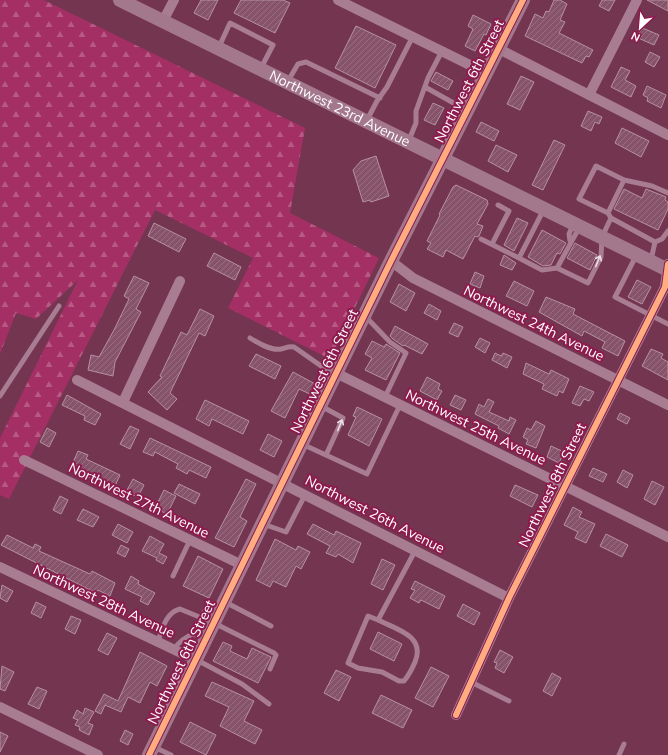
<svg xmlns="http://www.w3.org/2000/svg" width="668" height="755" font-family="Mulish,sans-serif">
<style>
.forest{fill:url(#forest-firs)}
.building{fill:url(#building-hatch);stroke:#b691a1}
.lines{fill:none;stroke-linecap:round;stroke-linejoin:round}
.lane{stroke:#a87c91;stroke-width:5}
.street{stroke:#a87c91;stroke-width:10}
.secondary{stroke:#a4788c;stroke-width:14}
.cycleway-casing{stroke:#8e1b4e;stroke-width:8}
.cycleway{stroke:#ffac80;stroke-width:6}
.oneway{stroke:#e9dee4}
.labels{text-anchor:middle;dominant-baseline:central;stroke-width:4;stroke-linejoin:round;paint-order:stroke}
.street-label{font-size:14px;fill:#fff;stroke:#8e1b4e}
</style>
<defs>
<pattern id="forest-firs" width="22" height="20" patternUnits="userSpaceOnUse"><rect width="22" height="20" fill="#a42f64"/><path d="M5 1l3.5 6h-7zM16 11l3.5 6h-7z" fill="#b65983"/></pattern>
<pattern id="building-hatch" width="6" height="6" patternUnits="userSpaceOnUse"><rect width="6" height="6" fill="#86536a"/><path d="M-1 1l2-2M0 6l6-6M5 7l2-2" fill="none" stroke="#986d80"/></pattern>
</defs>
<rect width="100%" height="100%" fill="#743551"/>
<path class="forest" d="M0,0H44L305,128L290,213L379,258L330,359L228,308L253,258L155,210L9,499L0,495V438L78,280L36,319L16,313L0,354Z"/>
<path class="building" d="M201,0H218L208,20L194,13Z
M241,0H283L290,3L275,33L234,13Z
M554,0H560L567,4L560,20L565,22L559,33L593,50L589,57L586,56L582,63L525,36L535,14L543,18L546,11L549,12Z
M602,0H615L609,11L599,6Z
M647,0H668V11Z
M473,15L491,24L486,35L484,34L475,51L465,46L473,29L468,26Z
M356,26L396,45L375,88L335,68Z
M640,27L659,35L654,45L636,37Z
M650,52L660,57L654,67L645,62Z
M621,67L630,71L625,80L636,86L631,97L611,87Z
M436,72L453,81L448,90L431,81Z
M521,76L534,82L520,110L507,104Z
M647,86L666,95L661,108L647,101L648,98L643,95Z
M433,103L444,108L435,125L424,120Z
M588,111L602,117L599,124L595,122L591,131L581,126Z
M481,122L499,131L494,141L476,132Z
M622,128L649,141L641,157L615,143Z
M554,140L565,145L543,190L532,185Z
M496,145L517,155L508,172L488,161Z
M376,156L389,196L371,202L370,200L363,202L353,170L361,161Z
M456,185L487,200L488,204L477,224L483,226L479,236L477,237L475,236L463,259L446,250L443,257L427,249L431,243L427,241L440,215L439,214L453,187Z
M624,189L642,198L646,189L666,197L665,200L668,202V209L658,230L614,209Z
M517,218L528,223L514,251L504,245Z
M154,223L186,239L179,252L148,236Z
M542,230L566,243L560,254L557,253L551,265L543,266L528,257Z
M575,243L597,255L590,270L567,258Z
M214,253L241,267L235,280L207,266Z
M504,255L516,263L512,270L500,265Z
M475,272L484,276L480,288L470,284Z
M134,276L149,283L136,309L141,312L115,362L113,376L88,370L91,355L99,357L114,330L129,299L124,296Z
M637,280L651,287L642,304L628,297Z
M514,281L534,291L527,306L506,296Z
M399,284L415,293L406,311L390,302Z
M546,297L575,309L573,314L625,341L618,356L602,348L605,342L584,331L582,336L539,312Z
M429,304L441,311L437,320L424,313Z
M200,309L214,316L205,336L199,333L170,393L177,399L167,410L148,392L162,377L160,376L181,332L187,335Z
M454,323L463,327L458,337L449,333Z
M395,326L428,344L422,354L404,345L403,346L393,339L390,336Z
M480,338L490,343L485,353L475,347Z
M372,341L384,347L386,344L400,353L386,380L365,370L372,358L365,354Z
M651,349L663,354L661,358L668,362V380L642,366Z
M495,353L501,356L503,353L512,357L507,368L492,360Z
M256,354L281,366L275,379L249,366Z
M526,363L549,374L551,370L569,379L563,393L559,391L557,396L542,389L544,384L523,374Z
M293,372L317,385L312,395L299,389L285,418L271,411Z
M427,377L440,384L438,389L442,391L437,400L420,391Z
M580,386L594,392L589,401L584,399L580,406L572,403Z
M67,395L101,414L95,425L84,420L85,416L62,405Z
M455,395L466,400L461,410L450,405Z
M488,399L494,402L489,412L509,421L510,417L516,420L509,434L498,428L499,426L475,414L479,404L484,407Z
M205,400L249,421L243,434L212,419L209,426L196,419Z
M357,407L382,419L369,446L348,435L356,417L353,416Z
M620,413L630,418L627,424L617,419Z
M536,421L545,426L536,448L526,444L528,440L523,437L527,428L531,430Z
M130,426L139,430L130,449L120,444Z
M47,428L56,433L49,447L40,442Z
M268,434L282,441L274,457L260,450Z
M150,438L211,467L206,478L189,470L187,474L176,468L178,464L155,452L153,456L143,452Z
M551,446L564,452L559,463L547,457Z
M78,451L88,455L86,459L120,475L114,488L88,477L90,474L72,465Z
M593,468L607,474L603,482L589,476Z
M623,470L633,475L627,488L617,482Z
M133,479L144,485L138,497L126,492Z
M246,479L256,484L240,517L247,521L234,547L215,538Z
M652,481L664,487L655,505L644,499Z
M179,484L200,494L195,504L174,493Z
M515,485L538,495L532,507L510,496Z
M164,490L176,496L167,514L155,508Z
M60,496L68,500L61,514L53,510Z
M573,507L582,512L579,517L595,524L586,543L575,538L578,532L564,525Z
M83,509L99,517L93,527L77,520Z
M118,524L133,532L127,543L112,535Z
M313,524L334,535L336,531L361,543L353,563L338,554L336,557L326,553L330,546L307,534Z
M606,534L628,545L622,557L600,546Z
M7,535L33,548L35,544L41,547L39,551L90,574L92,571L115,583L110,596L98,590L96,593L1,545Z
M150,536L164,544L159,553L167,557L163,564L156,560L157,558L142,551Z
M275,539L296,550L298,546L310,552L301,569L296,566L286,587L273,581L270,587L256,580Z
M121,545L129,549L125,557L117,553Z
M198,556L223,569L209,598L183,586Z
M382,559L395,565L383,590L371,584Z
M131,576L139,581L138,584L155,593L148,605L140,601L142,597L125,589Z
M415,581L445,596L439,609L421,600L419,603L410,598L415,590L411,589Z
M2,585L13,591L7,602L0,598Z
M36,602L46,607L41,618L31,613Z
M463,604L480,613L474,625L457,616Z
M71,616L81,620L75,634L65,629Z
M378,632L402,644L394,661L370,649Z
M107,633L117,638L108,655L98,650Z
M223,642L232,646L230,651L247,659L252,648L271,657L258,683L213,661Z
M500,650L513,657L504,673L495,668L497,663L494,662Z
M140,652L167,666L157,686L150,682L140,703L128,697L121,712L105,705L101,714L95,711L104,694L118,701Z
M2,666L14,672L5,691L0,689Z
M431,667L449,676L433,707L415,698Z
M336,670L351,677L339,701L324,693Z
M552,673L561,678L552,696L543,691Z
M212,682L254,701L244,721L262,730L255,744L220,726L229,707L205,696Z
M37,687L47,691L39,709L28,704Z
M381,695L412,710L403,728L372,713Z
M85,708L94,712L88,723L93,725L89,735L79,730L80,727L75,725L78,720L73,718L77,710L83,714Z
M190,722L216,735L206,755L180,742Z
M125,730L133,734L128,745L120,741Z
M0,732L8,736L0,752Z"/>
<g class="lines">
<path class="lane" d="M219,47L230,23L273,45L261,68
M288,81L298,64L306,62L380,98
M425,87L466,110
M367,120L377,101L387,87L413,36
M409,140L416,123V111L428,78L442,51
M624,180L652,186L668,193
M608,213L624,180L596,166L579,199L608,213L611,218
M481,239L519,258L544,209
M570,241L569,234L573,225
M655,242L662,239L668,231
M492,244L509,211L498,205
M636,256L615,297L668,324
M519,258L542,270L557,268L588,283L601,257L602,237L611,218L655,242L651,260
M557,268L579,228
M365,316L390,342L406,353L385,397
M250,338C258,343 271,351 281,349C286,348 288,346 294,347L324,368L335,373
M0,396L59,306
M321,406L343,418L326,455
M302,444L367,474L400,405
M263,524L286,532L305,495
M173,576L190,540
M225,602L271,626
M378,620L368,616L348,663L358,668L382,672L399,681H404C409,675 412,669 415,662C426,636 396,629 378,620L415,551
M193,634L208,605L211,604L219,608
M158,641C162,630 166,612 180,609L214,623L274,653L276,655L270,669
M174,649C179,642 185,637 193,634L205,639
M197,660L242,684L269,704
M471,682L509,701
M154,747L171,755
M619,755L624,744"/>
<path class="street" d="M338,0L486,73
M163,21L174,0
M499,49L668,135
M589,95L637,0
M391,261L413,278L668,405
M336,373L668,537
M77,380L509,598
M123,402L180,281
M24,460L242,565
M0,567L196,660
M0,707L98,755
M456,715L509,598L665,287L668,264"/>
<g class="secondary">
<path id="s1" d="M120,0L668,270"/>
<path d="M149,755L391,261L523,0"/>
</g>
<g class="cycleway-casing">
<path id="cycleway" d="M456,715L509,598L665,287L668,264
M149,755L391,261L523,0"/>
</g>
<use href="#cycleway" class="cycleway"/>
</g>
<defs><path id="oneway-shaft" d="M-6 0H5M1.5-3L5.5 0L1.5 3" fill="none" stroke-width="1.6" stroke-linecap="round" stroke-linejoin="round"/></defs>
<g class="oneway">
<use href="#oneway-shaft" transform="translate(598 261) rotate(-68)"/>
<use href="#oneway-shaft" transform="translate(340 425) rotate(-68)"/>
</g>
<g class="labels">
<g class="street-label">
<text transform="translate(469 81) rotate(-63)">Northwest 6th Street</text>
<text stroke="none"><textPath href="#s1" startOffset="245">Northwest 23rd Avenue</textPath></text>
<text transform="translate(534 323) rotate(26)">Northwest 24th Avenue</text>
<text transform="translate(324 371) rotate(-64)">Northwest 6th Street</text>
<text transform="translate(476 427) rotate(26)">Northwest 25th Avenue</text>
<text transform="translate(552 485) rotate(-64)">Northwest 8th Street</text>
<text transform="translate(139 500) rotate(26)">Northwest 27th Avenue</text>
<text transform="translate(375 514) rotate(27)">Northwest 26th Avenue</text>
<text transform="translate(104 601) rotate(25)">Northwest 28th Avenue</text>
<text transform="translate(181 662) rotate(-64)">Northwest 6th Street</text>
</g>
</g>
<g transform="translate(640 28) rotate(206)" stroke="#8e1b4e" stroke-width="3" paint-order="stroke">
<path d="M0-3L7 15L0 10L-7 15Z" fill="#ffffff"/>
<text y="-6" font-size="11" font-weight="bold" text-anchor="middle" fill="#ffffff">N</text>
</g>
</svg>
